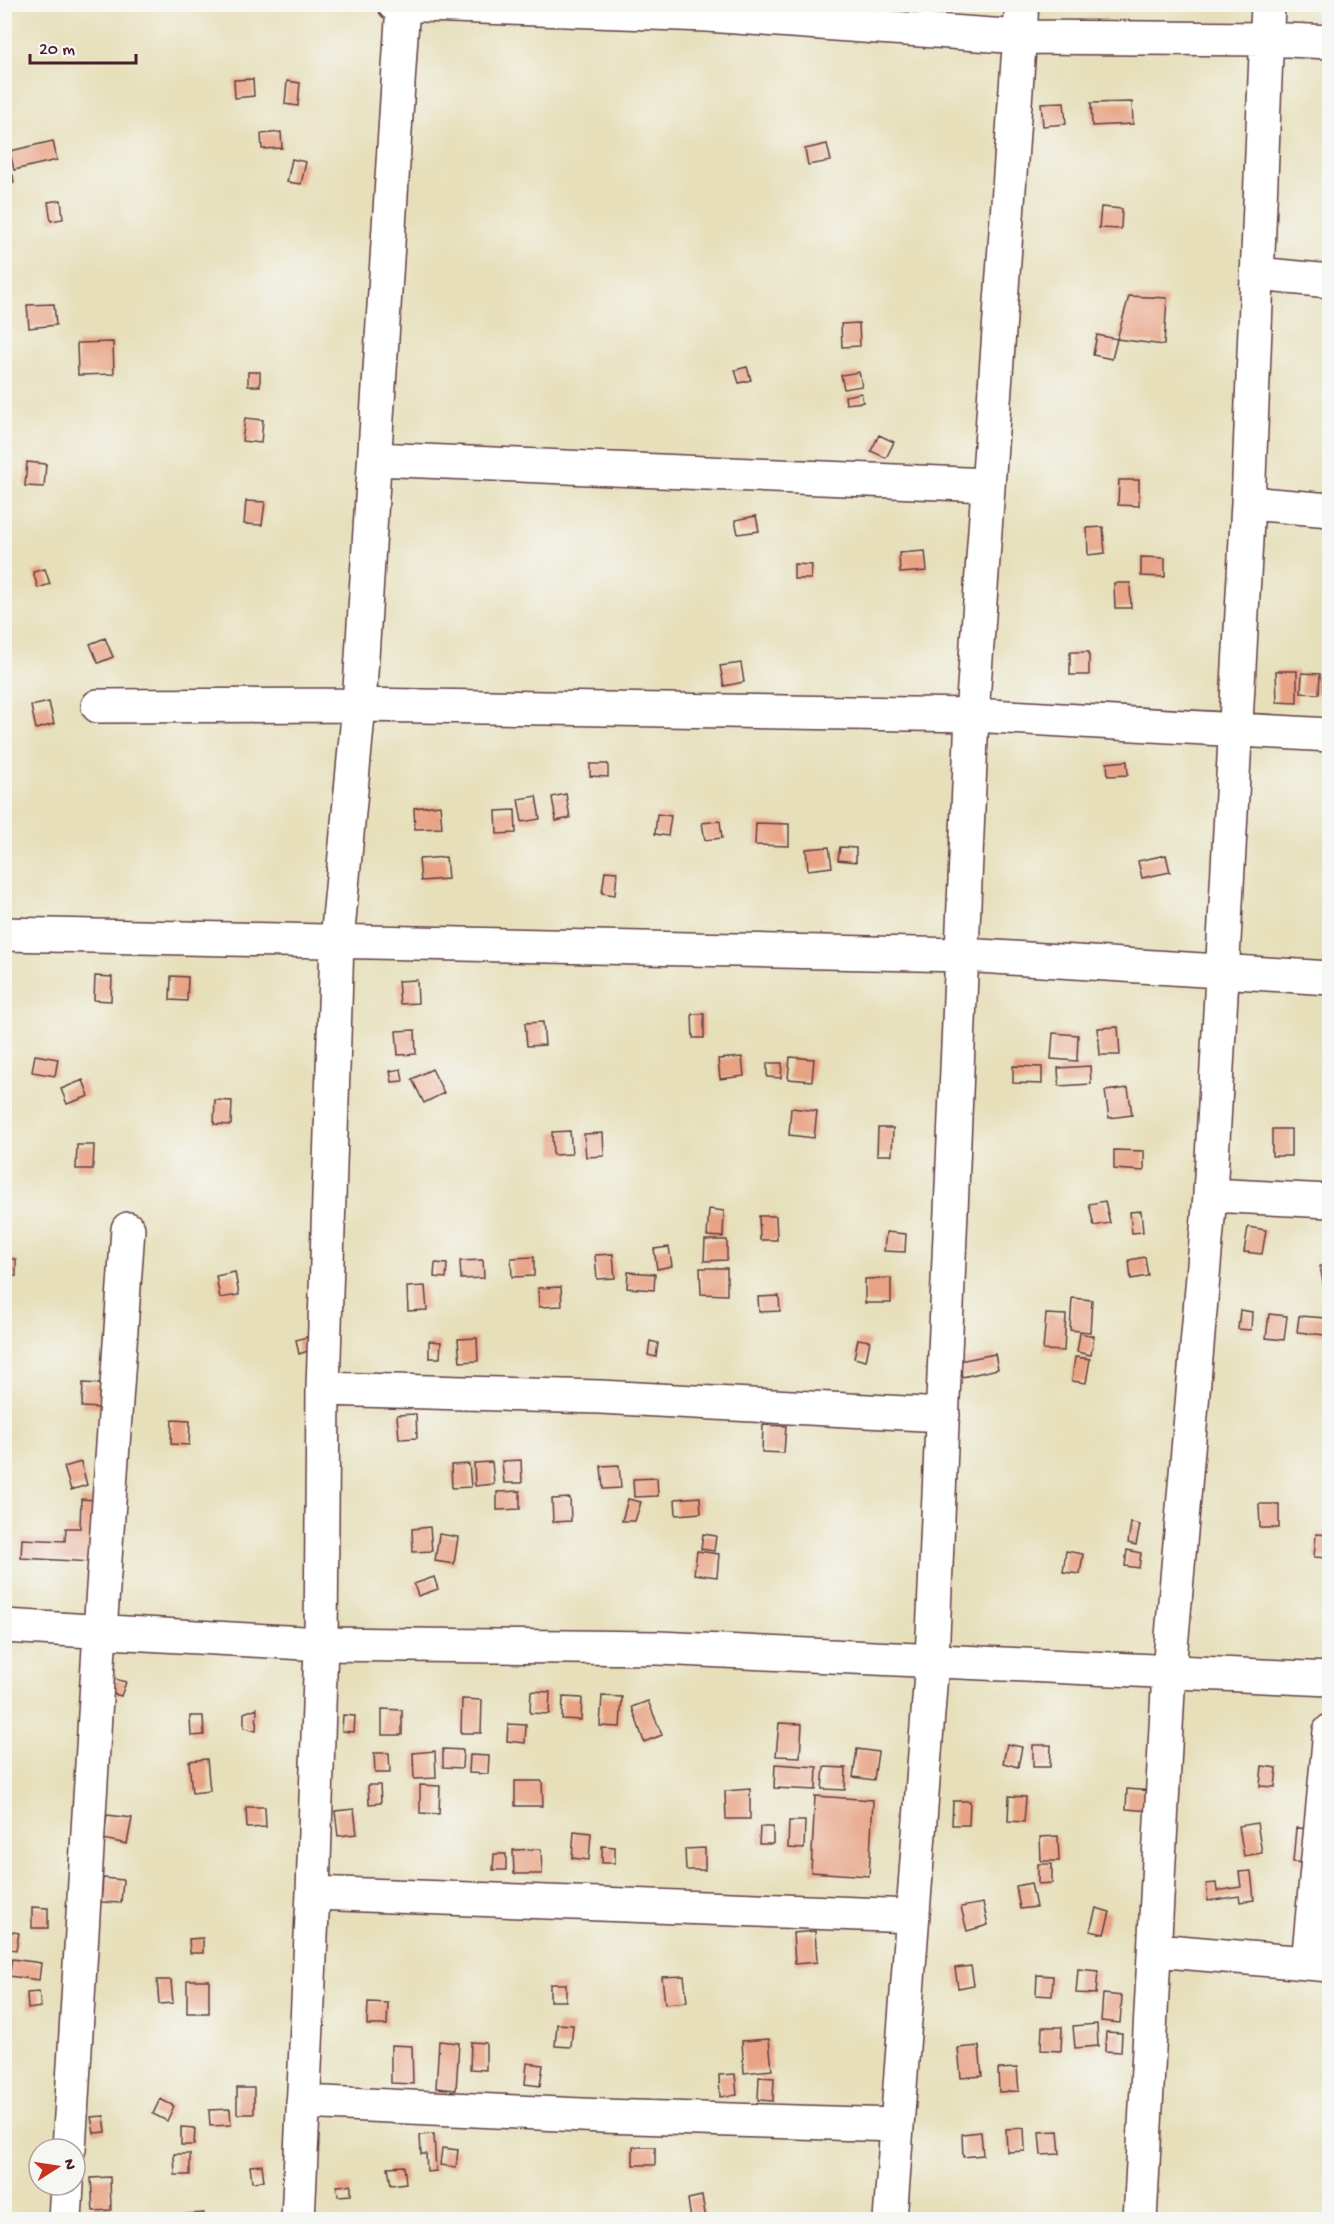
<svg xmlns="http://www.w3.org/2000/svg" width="1334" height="2224" font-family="'Gochi Hand',sans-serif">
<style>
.building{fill:#e8a385}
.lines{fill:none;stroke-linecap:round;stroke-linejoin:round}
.street-casing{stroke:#613c40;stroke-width:36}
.street{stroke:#fff;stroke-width:33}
</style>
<rect width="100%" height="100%" fill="#f6f6f2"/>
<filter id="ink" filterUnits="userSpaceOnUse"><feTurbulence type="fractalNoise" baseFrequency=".0167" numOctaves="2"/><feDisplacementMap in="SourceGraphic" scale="12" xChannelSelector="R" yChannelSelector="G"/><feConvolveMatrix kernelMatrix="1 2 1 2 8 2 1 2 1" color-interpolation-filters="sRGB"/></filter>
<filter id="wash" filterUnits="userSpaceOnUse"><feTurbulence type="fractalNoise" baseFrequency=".008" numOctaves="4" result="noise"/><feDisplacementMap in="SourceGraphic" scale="24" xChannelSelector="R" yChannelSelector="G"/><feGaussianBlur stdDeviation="1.35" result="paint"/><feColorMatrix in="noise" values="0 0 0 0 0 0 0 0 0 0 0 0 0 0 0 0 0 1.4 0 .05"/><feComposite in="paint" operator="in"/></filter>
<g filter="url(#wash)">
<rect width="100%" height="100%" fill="#e6dfba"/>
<g id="blocks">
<path class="building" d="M253,79L254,96L235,98L234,80Z
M287,81L300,83L298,106L285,104Z
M1064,102L1066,124L1043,126L1041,103Z
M1132,102L1133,124L1092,126L1091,103Z
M281,132L282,148L262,149L261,134Z
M53,141L57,160L14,170L10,151Z
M827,144L831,161L808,165L805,149Z
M292,159L306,162L301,184L287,182Z
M13,175L14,183L4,185V176Z
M61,200L63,219L51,221L48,202Z
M1101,207L1122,209L1121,229L1099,228Z
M1129,296L1167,298L1164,345L1117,339Z
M54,304L56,325L29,328L27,305Z
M859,323L860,346L842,347L841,324Z
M1323,327H1330V347H1324Z
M1097,335L1117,339L1112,359L1093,355Z
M113,342L114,374L78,375L77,343Z
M747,367L751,380L739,383L735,370Z
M248,372H260V386H248Z
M859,372L862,386L844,389L841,375Z
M861,393L863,402L846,404L845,396Z
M245,418L263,420L261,443L242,441Z
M879,435L894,442L886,458L871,451Z
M27,462L46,464L44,487L25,486Z
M1119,480H1139V506L1118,505Z
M246,501L265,502L262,525L244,524Z
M756,516L759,531L738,534L735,520Z
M1103,527L1105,553L1088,555L1087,528Z
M925,551L927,571L900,573L899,553Z
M1141,557L1165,558V577L1141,576Z
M794,564L812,565L811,579H794Z
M45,569L50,584L38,588L33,572Z
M1114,583H1130L1131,608H1115Z
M105,638L113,657L98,663L90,644Z
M1070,652H1089V675H1070Z
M741,663L744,682L724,686L720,666Z
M1276,671H1297V703L1277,702Z
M1302,673L1320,674L1319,694L1301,693Z
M49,702L54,724L36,729L31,706Z
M1127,761L1128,775L1108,776L1107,763Z
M590,764H608V777L590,776Z
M566,794L570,818L556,821L552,797Z
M536,796L540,819L522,822L518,799Z
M440,805L442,828L415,829L414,808Z
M515,810L516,833L497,834L496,811Z
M657,814L671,816L668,836L655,834Z
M720,821L722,838L705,840L702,823Z
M756,823L789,824V846L755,845Z
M829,847L832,867L808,870L806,849Z
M840,847L856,848V862L838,860Z
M1166,855L1170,872L1142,878L1138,861Z
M446,857L448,879L421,881L419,859Z
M605,871L617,872L615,895L602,893Z
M95,976L112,977L111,1001L94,1000Z
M171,976L188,977L187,1001L170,1000Z
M417,980L418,1003L400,1004L398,981Z
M692,1014H704V1038H693Z
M543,1022L545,1045L527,1046L525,1023Z
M1118,1027L1120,1055H1100L1098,1028Z
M415,1030L416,1054L398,1055L396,1031Z
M1053,1033L1078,1035L1077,1061L1051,1059Z
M35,1055L58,1059L55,1076L32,1072Z
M742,1057L744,1076L720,1079L718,1059Z
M790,1057L814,1059L812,1081L788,1079Z
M767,1063H782L781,1078L767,1077Z
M1013,1066L1042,1067V1084L1013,1083Z
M1090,1066L1091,1084L1059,1086L1058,1068Z
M401,1069L403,1081L392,1082L390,1071Z
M432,1069L444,1093L424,1103L412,1079Z
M83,1080L89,1096L67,1104L61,1089Z
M1128,1088L1132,1115L1109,1118L1105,1091Z
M215,1100L232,1101L231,1125L214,1124Z
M791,1108L817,1111L814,1138L789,1135Z
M878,1128H893L892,1155H877Z
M1272,1129H1291V1156H1272Z
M570,1131L572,1154L553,1155L552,1132Z
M603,1133L604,1156L586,1157L584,1134Z
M77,1145H94L93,1169H76Z
M1114,1150L1144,1151V1171L1114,1169Z
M1105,1201L1110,1223L1094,1226L1089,1204Z
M709,1209L724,1211L723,1237L707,1236Z
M1141,1211L1143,1232L1132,1233L1130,1212Z
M759,1216H776L777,1240H760Z
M1248,1227L1266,1230L1262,1254L1244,1252Z
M886,1232L906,1234L905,1252L884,1251Z
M705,1240H727V1260L704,1261Z
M669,1247L672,1266L657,1269L654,1249Z
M613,1254L615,1278L597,1279L595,1255Z
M534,1257V1276L512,1277L511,1258Z
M1145,1257L1148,1276L1131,1279L1129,1260Z
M4,1259H16V1276L4,1277Z
M483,1260L484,1278L461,1279L460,1261Z
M435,1263L447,1264L446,1278L434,1277Z
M1330,1264V1292L1325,1293L1320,1266Z
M700,1268H727V1295L701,1294Z
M235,1272L239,1295L220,1298L216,1276Z
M628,1272L655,1274L654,1290L627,1288Z
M891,1278V1303H865V1279Z
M425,1286L427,1310L408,1311L407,1287Z
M561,1287L562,1306L539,1307L538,1288Z
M779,1296L780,1311L759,1312L758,1297Z
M1326,1297H1330V1315H1326Z
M1072,1298L1092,1300L1090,1332L1070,1330Z
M1240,1310L1252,1312L1251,1330L1238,1329Z
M1046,1314L1066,1315L1064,1351L1043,1350Z
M1269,1314L1287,1316L1284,1340L1266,1338Z
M1299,1316L1326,1318L1325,1335L1297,1332Z
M1080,1333L1094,1336L1091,1355L1077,1352Z
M307,1337L311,1350L299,1354L296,1340Z
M477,1338L478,1361L460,1362L458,1339Z
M858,1339L870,1341L866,1361L854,1358Z
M429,1341L441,1342L440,1358H429Z
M650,1341L658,1343L656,1357L648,1355Z
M995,1354L998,1369L962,1377L959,1361Z
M1075,1357L1090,1359L1086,1383L1072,1381Z
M83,1383L100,1384L99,1408L82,1407Z
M416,1414L417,1438L399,1439L397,1415Z
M172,1420L190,1421L189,1445L171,1444Z
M763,1425L786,1426L784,1453L762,1452Z
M521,1460L522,1483H504L502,1461Z
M81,1462L87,1485L71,1490L64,1467Z
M492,1462L494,1484L475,1486L474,1463Z
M469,1464L471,1487L452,1488L451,1465Z
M619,1465L621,1488L603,1489L601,1466Z
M657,1478L658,1496L634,1497L633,1479Z
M520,1491V1509L497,1510V1492Z
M700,1497L701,1513L676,1515L675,1499Z
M570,1498L571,1521L553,1522L552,1499Z
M81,1499L95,1500L92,1562L21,1558L22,1539L65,1541L66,1528H80Z
M628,1499L641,1502L635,1521H622Z
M1259,1504H1279V1528H1260Z
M1131,1523L1140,1525L1136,1545L1128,1543Z
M430,1527L432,1551L413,1552L412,1529Z
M439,1534L458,1537L454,1564L435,1561Z
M703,1534L716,1536L714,1551L701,1549Z
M1316,1534L1330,1535V1558L1314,1557Z
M1127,1550L1141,1553L1139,1568L1125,1566Z
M697,1551L719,1554L717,1577L694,1574Z
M1066,1551L1083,1554L1080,1574L1063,1572Z
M434,1577L438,1589L418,1596L414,1584Z
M115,1679L126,1682L121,1696L111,1693Z
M531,1691L550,1692L549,1714L530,1713Z
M602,1696L622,1697L620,1727L600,1726Z
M563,1697L582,1698L581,1720L562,1719Z
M462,1699L482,1700L481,1733H461Z
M648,1701L662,1735L644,1742L632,1707Z
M257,1708L256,1731L244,1728V1713Z
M382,1709L402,1710V1735H382Z
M343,1715L355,1716L354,1732L342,1731Z
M190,1716H203L204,1735L191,1736Z
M779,1723L802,1724L800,1757L776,1756Z
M508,1724L526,1725L525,1743L507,1741Z
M1007,1744L1022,1747L1018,1767L1003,1763Z
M1033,1745H1051L1050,1767H1033Z
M443,1749L463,1750L462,1768L443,1767Z
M857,1749L878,1752L874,1780L853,1777Z
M435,1751L436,1778L414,1779L413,1753Z
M374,1753H389L390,1773H375Z
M470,1755L489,1756L488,1774L469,1773Z
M207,1759L210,1791L192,1793L189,1761Z
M775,1764L817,1767L816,1790L774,1788Z
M1262,1766L1277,1768L1275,1787L1260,1786Z
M824,1767L846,1768L845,1790L822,1789Z
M515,1781H542L543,1806H515Z
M368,1785H380L381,1803L369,1804Z
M420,1785L440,1786L439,1814L420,1813Z
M750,1789V1819H726L725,1791Z
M1127,1789L1152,1791L1151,1811L1126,1809Z
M815,1796L873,1800L869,1876L811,1872Z
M1009,1796L1026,1797L1024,1822L1008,1821Z
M953,1801H970L969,1825H952Z
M246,1807H265L266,1827L247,1828Z
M354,1809L357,1834L338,1836L335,1811Z
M107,1815L132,1818L127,1844L103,1839Z
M789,1821H805L804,1849L788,1848Z
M1257,1823L1262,1853L1244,1856L1239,1826Z
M760,1827H773V1844H759Z
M1296,1828L1318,1829L1314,1864L1293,1862Z
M574,1831L591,1833L589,1860L572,1858Z
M1058,1836L1059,1861H1041L1040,1837Z
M602,1846L615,1847V1863H602Z
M705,1848V1870H686L685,1849Z
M541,1849L542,1874H514L513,1850Z
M494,1854H506V1870H493Z
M1038,1864H1052V1883L1038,1884Z
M1251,1871L1254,1900L1240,1902L1239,1896L1208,1901L1206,1884L1216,1883L1217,1891L1241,1887L1239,1872Z
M103,1878L123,1880L121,1903L101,1902Z
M1031,1883L1036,1907L1020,1909L1016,1886Z
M983,1903L988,1925L967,1931L961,1907Z
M32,1907L48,1908V1928H32Z
M1096,1908L1110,1912L1104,1934L1090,1931Z
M4,1930L19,1933L16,1950L4,1948Z
M815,1931L817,1962L795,1964L793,1933Z
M203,1938V1953H190L189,1939Z
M12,1959L41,1963L39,1980L9,1976Z
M971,1966L974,1985L958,1988L955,1968Z
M1078,1969L1098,1971L1096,1994L1076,1993Z
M1037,1975L1053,1976L1052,1996L1036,1995Z
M684,1976L687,2002L665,2004L662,1977Z
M157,1980H171L173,2003L159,2004Z
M187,1980H209V2013H187Z
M550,1984H566V2001H550Z
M39,1992L41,2007L28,2009L27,1993Z
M1103,1994L1122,1996L1120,2023L1101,2021Z
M368,2002L388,2003L387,2025H367Z
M557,2024L573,2025L571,2047L555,2046Z
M1097,2024L1098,2046L1075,2048L1073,2026Z
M1042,2027H1062L1061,2051L1041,2050Z
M1106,2032L1122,2033L1121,2052L1105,2051Z
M769,2039L772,2070L744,2073L742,2041Z
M439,2041L459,2043L456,2090L436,2088Z
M471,2042L486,2043V2070L470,2069Z
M391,2045L412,2046L413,2084L391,2083Z
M979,2046L982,2076L961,2078L958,2048Z
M527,2063L543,2065L540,2086L525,2084Z
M1017,2068L1019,2091L999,2092L998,2069Z
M735,2074L737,2095L720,2097L719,2075Z
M759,2077L774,2078L773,2101L758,2100Z
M237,2088H254V2114H237Z
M160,2099L174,2106L167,2121L153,2114Z
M230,2109L231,2125L210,2126L209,2110Z
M104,2116L106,2132L94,2133L91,2117Z
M181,2127L195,2128L194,2145H181Z
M1024,2128L1025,2151L1007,2152L1006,2129Z
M1058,2131L1060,2154L1041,2155L1039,2132Z
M981,2132L983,2155L963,2157L962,2134Z
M434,2134L436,2171L427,2172L426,2154H421L420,2135Z
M633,2147H655V2165H633Z
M442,2148L458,2150L456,2167L440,2165Z
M174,2154H190V2175H175Z
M262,2165L264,2181L252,2182L250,2166Z
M404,2166L406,2183L391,2185L388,2167Z
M110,2177L111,2210L93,2211L91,2178Z
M351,2185V2195L338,2196L337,2186Z
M702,2196L706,2219L691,2220L688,2199Z
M204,2213V2220H176V2215Z"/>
</g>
</g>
<g filter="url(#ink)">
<use href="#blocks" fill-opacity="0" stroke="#613c40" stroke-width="1.5"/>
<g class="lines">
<g class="street-casing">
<path id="street" d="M394,4L707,15L1021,37L1267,39L1330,42
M1257,274L1330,281
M375,459L988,485
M1248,503L1330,510
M98,706L359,705L972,715L1330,735
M4,934L963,955L1330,978
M1210,1195L1330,1201
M323,1389L600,1397L943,1415
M4,1626L321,1644L658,1648L1330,1679
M313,1893L912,1916
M1155,1950L1330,1965
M1308,1963L1330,1731
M303,2102L603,2116L896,2125
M69,2149L100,1631L128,1229
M65,2220L67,2185
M298,2220L313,1893L321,1644L323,1389L337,941L359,705L403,4
M890,2220L932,1660L972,715L1022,4
M1140,2220L1169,1671L1210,1195L1248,503L1268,4"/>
</g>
<use href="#street" class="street"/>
</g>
</g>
<rect width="1334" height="2224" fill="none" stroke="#f6f6f2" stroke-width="24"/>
<g transform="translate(57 2167) rotate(78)"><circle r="28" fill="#f6f6f2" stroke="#b1a0a2" stroke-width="1.5"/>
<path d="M0-4.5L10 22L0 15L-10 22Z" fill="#c8321e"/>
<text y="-9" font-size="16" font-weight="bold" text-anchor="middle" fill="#4a1f2b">N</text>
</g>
<path d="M30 54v9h106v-9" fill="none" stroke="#4a1f2b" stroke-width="3"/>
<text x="39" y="54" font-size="18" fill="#4a1f2b" stroke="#f6f6f2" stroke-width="4.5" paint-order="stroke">20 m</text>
</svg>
